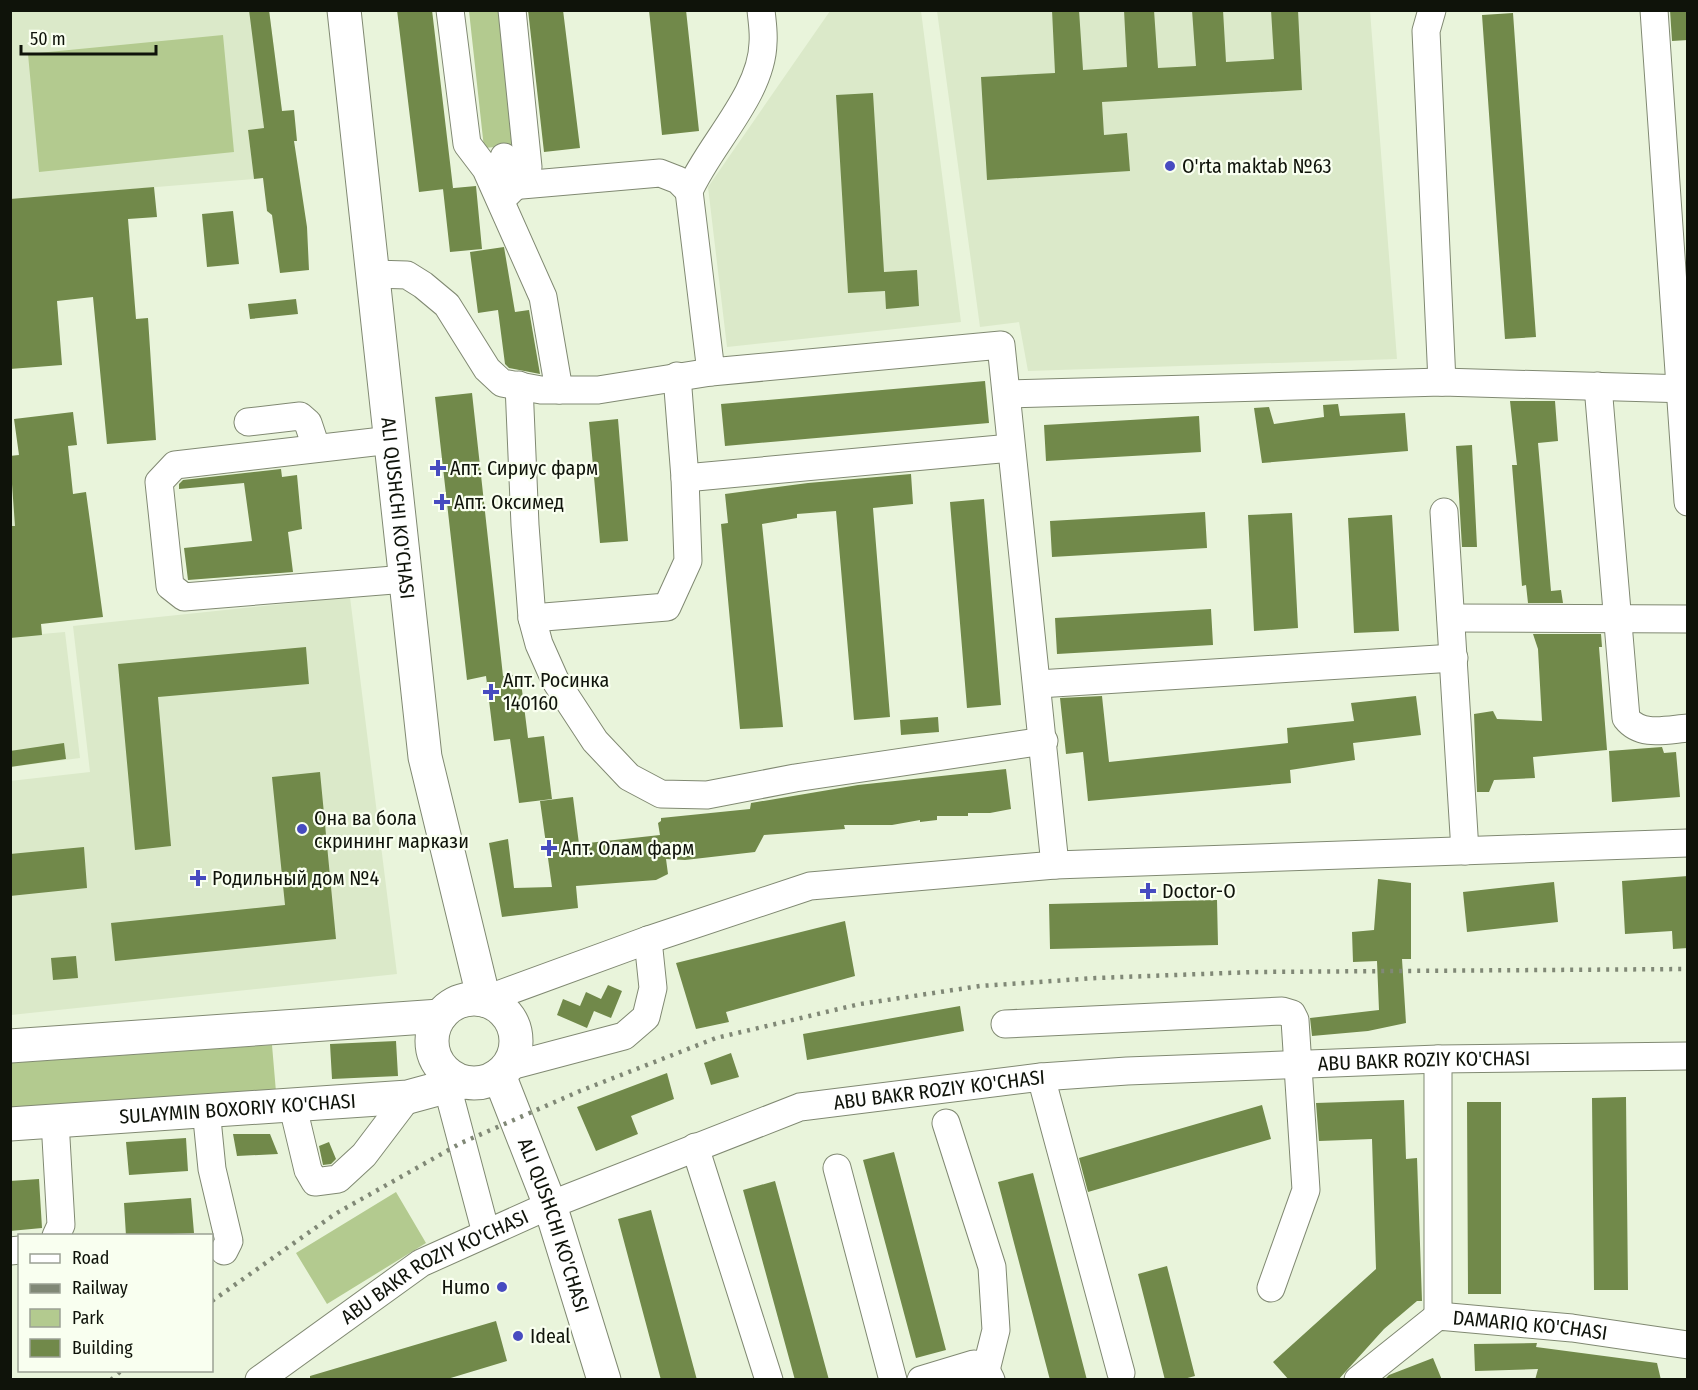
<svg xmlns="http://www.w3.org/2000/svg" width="1698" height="1390" font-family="'Fira Sans Condensed',sans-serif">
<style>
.built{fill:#dbe9c9}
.green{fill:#b3ca8f}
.building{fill:#71894a}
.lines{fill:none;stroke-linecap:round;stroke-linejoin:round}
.minor-casing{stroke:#808972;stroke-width:29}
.major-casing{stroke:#808972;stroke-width:35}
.minor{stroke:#fff;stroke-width:27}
.major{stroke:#fff;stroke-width:33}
.rail{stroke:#808876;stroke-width:4.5;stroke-dasharray:3 6;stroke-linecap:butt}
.poi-dot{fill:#474bc0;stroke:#f9fff0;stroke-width:2}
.labels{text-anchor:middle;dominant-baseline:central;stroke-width:4.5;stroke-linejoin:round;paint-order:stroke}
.poi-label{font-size:20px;fill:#0f130a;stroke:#f9fff0;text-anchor:start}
.street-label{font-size:20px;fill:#0f130a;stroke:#f9fff0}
</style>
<rect width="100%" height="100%" fill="#e9f4db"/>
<path class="built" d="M11,11H269L282,111L262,113L264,128L248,130L254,179L11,199Z
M830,11H921L961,322L727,347L708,187Z
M937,11H1370L1397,359L1028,371L1019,322L980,327Z
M22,454L42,634L65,632L80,758L11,767L10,456Z
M350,597L397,974L11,1015L10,781L90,772L73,626Z"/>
<path class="green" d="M469,11H502L517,145L484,148Z
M223,35L234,152L39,172L28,54Z
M272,1045L276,1092L11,1110V1063Z
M396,1192L426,1243L327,1304L296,1253Z"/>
<path class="building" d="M249,10H269L282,111L294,110L297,141H294L307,227L309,270L280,273L272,215L267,211L263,178L254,179L248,130L264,128Z
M397,10H432L453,188L419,192Z
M528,10H563L580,148L544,152Z
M649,10H686L699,131L662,135Z
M1052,10H1079L1083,70L1127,67L1124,10H1154L1158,68L1196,66L1192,10H1223L1226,62L1274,59L1271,10H1298L1302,90L1102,102L1104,135L1127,133L1130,171L987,180L981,77L1055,73Z
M1670,10H1688V40L1672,41Z
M1513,13L1536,337L1505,339L1482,15Z
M873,93L884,272L917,270L919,306L886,309L885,291L848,293L836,95Z
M476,186L482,249L450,252L443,189Z
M154,187L157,217L128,219L136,319L148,318L156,440L107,444L93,297L57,301L62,365L10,369V199Z
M233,211L239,264L207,267L202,214Z
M504,247L515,312L529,310L540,374L509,368L505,364L498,310L478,313L470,252Z
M296,299L298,314L250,319L248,304Z
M985,381L989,423L725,446L721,404Z
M472,393L503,676L520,674L528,738L544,736L552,799L519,803L510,739L494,741L486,676L467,680L435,397Z
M1510,401H1555L1558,441L1538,443L1551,591L1561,590L1563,603H1528L1526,585L1522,586L1512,465H1517Z
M1338,404L1340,416L1405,413L1408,451L1262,463L1254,408L1269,407L1274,424L1324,417L1323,405Z
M73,412L77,445L68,446L73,494L86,492L103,617L41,624L42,635L10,638V526H15L10,456L19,455L14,419Z
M1199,416L1201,452L1046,461L1044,425Z
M618,419L628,541L600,543L589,422Z
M1472,445L1477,547H1462L1456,446Z
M281,469L282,477L297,475L302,529L288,532L293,572L188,580L184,548L252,541L244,483L179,489V484L183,480Z
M911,474L913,504L873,508L890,717L854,720L836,511L797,514V518L762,524L783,727L740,729L721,524L728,523L725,494L808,483Z
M984,499L1001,705L967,708L950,502Z
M1205,512L1207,548L1052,557L1050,521Z
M1292,513L1298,628L1254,631L1248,515Z
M1392,515L1399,631L1354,633L1348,518Z
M1211,609L1213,645L1057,654L1055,618Z
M1533,634H1601L1602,647H1599L1607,750L1533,757L1535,778L1494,780L1489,792H1477L1474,714L1493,711L1497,719L1542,721L1538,649Z
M306,647L309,684L158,697L171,846L135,850L118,664Z
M1102,696L1109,762L1288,743L1287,728L1354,721L1351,703L1416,696L1421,735L1353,743L1355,760L1290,770L1291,783L1088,801L1083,752L1066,754L1060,698Z
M938,717L939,732L901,735L900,720Z
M64,743L66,759L10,767V751Z
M1662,747L1664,753L1676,752L1680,797L1612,802L1609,751Z
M1006,769L1011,809L990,813H968V816H937V820L920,822V820L892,825H844L845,829L764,835L755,852L685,860L666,859L668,874L656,880L576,886L578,908L502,917L489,843L508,839L514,888L552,887L540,801L573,797L579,844L660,835L658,823L661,821V818L750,809L751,803L858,785Z
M320,772L336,939L115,961L111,923L285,905L272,777Z
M84,847L87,888L10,896V854Z
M1688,876V948L1673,949L1672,931L1625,934L1622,881Z
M1378,879L1411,883V959H1402L1406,1023L1368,1031L1312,1036L1310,1018L1379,1010L1377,961L1353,962L1352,932L1374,930Z
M1554,882L1558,922L1467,932L1463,892Z
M1217,900L1218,945L1050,949L1049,904Z
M845,921L855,976L726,1012L729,1022L696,1029L676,963Z
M76,956L78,978L53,980L51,958Z
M608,985L622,991L611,1018L594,1011L587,1028L557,1015L563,999L580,1006L586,992L601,999Z
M960,1006L964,1031L807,1060L803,1034Z
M396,1041L398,1076L332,1079L330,1044Z
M731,1053L739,1077L711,1085L704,1063Z
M667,1073L674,1099L631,1116L638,1134L596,1151L577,1107Z
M1626,1097L1628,1290H1594L1592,1098Z
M1404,1100L1406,1159L1417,1158L1422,1301H1417L1384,1329L1338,1380H1289L1273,1362L1376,1269L1372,1139L1319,1141L1316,1103Z
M1467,1102H1501V1294H1468Z
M1262,1105L1271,1139L1088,1192L1079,1158Z
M233,1134H270L278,1154L237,1156Z
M186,1138L188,1171L129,1175L126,1142Z
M329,1142L336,1159L331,1164L323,1165L319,1146Z
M894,1152L946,1350L916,1358L863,1160Z
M1033,1173L1087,1380H1050L998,1182Z
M39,1179L42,1228L10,1231V1181Z
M775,1181L829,1380H795L743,1190Z
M191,1198L194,1233L126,1236L124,1203Z
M651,1210L697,1380H661L618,1219Z
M1167,1266L1195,1376L1180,1380H1165L1138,1274Z
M496,1321L507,1361L444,1380H310V1376Z
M1537,1343L1536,1347L1657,1363L1661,1380H1535L1538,1369L1475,1371L1474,1344Z
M1433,1358L1442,1380H1384L1389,1375Z"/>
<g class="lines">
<g class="minor-casing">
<g id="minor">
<path d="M450,10L467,144L486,169L543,297L559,390"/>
<path d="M761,10C762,21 764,32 763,43C762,94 709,145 689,191L711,372L1001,345L1055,865"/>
<path d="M1432,10L1426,31L1442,382"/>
<path d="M1654,10L1688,502"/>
<path d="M504,157L500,168L502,180L510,186L660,173L678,180L689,191"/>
<path d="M507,194L523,178L528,167L512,10"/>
<path d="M373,274L407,275L423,285L447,305L487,369L502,383L541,390H598L711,372"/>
<path d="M519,385L525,525L532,618L539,644L555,680L595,741L629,777L661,794L707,795L795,778L1044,741"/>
<path d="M1598,386L1626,718C1641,737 1665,730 1688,728"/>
<path d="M1007,394L1442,382L1688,389"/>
<path d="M248,422L300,416L308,423L316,447"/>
<path d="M391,440L175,465L159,482L170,586L184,597L406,579"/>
<path d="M685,478L1011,448"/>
<path d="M1444,512L1465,851"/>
<path d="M532,618L667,607L688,561L685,478L677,376"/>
<path d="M1451,618L1688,619"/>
<path d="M1038,684L1454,658"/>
<path d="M484,1000L648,940L810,886L1055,865L1688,843"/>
<path d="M1005,1024L1282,1011L1292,1014L1295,1020L1306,1190L1271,1288"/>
<path d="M507,1067L624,1036L646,1017L653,988L648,940"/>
<path d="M1041,1077L1121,1373"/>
<path d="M447,1086L486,1233"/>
<path d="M292,1103L308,1170L315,1182L338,1179L364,1155L408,1097"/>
<path d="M206,1109L212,1169L229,1241L224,1251"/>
<path d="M55,1121L61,1225L56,1236"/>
<path d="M946,1123L992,1267L996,1330L986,1370"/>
<path d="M695,1147L769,1380"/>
<path d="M837,1168L893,1380"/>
<path d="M10,1251L20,1250"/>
<path d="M1438,1316V1059"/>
<path id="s1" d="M259,1380L421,1263L550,1205L800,1107L1041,1077L1127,1071L1438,1059L1688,1056"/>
<path d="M921,1380L974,1364L986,1370L991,1380"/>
<path id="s2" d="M1358,1380L1438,1316L1572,1328L1688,1345"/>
</g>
</g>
<g class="major-casing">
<g id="major">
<path id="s3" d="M344,10L425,757L484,1000"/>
<circle cx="474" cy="1041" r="42"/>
<path d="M10,1046L440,1016"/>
<path id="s4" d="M499,1075L550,1205L604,1380"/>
<path id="s5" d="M10,1124L408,1097L463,1082"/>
</g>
</g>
<use href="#minor" class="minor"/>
<use href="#major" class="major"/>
<path class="rail" d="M212,1301L335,1214L461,1143L580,1091L716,1038L860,1004L980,986L1096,978L1254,972L1688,969
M111,1380L122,1370"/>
</g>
<g class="poi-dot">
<circle cx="1170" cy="166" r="6"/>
<path d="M435 459h6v6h6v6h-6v6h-6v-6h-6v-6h6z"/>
<path d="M439 493h6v6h6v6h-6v6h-6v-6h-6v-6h6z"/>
<path d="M488 683h6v6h6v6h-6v6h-6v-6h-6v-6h6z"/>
<circle cx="302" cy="829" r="6"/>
<path d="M546 839h6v6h6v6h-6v6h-6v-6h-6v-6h6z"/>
<path d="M195 869h6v6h6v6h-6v6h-6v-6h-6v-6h6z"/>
<path d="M1145 882h6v6h6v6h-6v6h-6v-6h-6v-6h6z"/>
<circle cx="502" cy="1287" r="6"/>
<circle cx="518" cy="1336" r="6"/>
</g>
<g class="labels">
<g class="poi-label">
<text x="1182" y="166">O'rta maktab №63</text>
<text x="450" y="468">Апт. Сириус фарм</text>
<text x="454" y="502">Апт. Оксимед</text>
<text x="503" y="680">Апт. Росинка<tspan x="503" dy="23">140160</tspan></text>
<text x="314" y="818">Она ва бола<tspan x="314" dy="23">скрининг маркази</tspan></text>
<text x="561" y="848">Апт. Олам фарм</text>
<text x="212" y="878">Родильный дом №4</text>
<text x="1162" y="891">Doctor-O</text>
<text x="490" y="1287" text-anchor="end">Humo</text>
<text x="530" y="1336">Ideal</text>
</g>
<g class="street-label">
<text stroke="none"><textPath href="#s3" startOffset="501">ALI QUSHCHI KO'CHASI</textPath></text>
<text stroke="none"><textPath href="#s1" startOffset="1236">ABU BAKR ROZIY KO'CHASI</textPath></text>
<text stroke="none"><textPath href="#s1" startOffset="750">ABU BAKR ROZIY KO'CHASI</textPath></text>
<text stroke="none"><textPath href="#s5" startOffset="228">SULAYMIN BOXORIY KO'CHASI</textPath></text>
<text stroke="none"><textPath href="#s4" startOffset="160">ALI QUSHCHI KO'CHASI</textPath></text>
<text stroke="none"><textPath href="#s1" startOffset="210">ABU BAKR ROZIY KO'CHASI</textPath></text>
<text stroke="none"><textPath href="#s2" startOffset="195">DAMARIQ KO'CHASI</textPath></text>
</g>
</g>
<rect width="1698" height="1390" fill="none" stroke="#0f130a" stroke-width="24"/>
<rect x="18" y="1234" width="195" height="138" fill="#f9fff0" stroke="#9ba194" stroke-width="1.5"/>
<rect x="30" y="1254" width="30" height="9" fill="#ffffff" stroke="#9ba194" stroke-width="1.5"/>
<text x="72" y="1264" font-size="18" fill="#0f130a">Road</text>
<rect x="30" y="1284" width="30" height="9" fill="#808876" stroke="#9ba194" stroke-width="1.5"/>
<text x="72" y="1294" font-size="18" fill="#0f130a">Railway</text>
<rect x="30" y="1309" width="30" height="18" fill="#b3ca8f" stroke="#9ba194" stroke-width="1.5"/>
<text x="72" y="1324" font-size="18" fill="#0f130a">Park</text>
<rect x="30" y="1339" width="30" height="18" fill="#71894a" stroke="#9ba194" stroke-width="1.5"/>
<text x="72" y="1354" font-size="18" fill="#0f130a">Building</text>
<path d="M21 45v9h135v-9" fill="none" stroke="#0f130a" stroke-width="3"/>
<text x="30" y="45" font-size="18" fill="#0f130a" stroke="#f9fff0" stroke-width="4.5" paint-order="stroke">50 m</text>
</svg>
